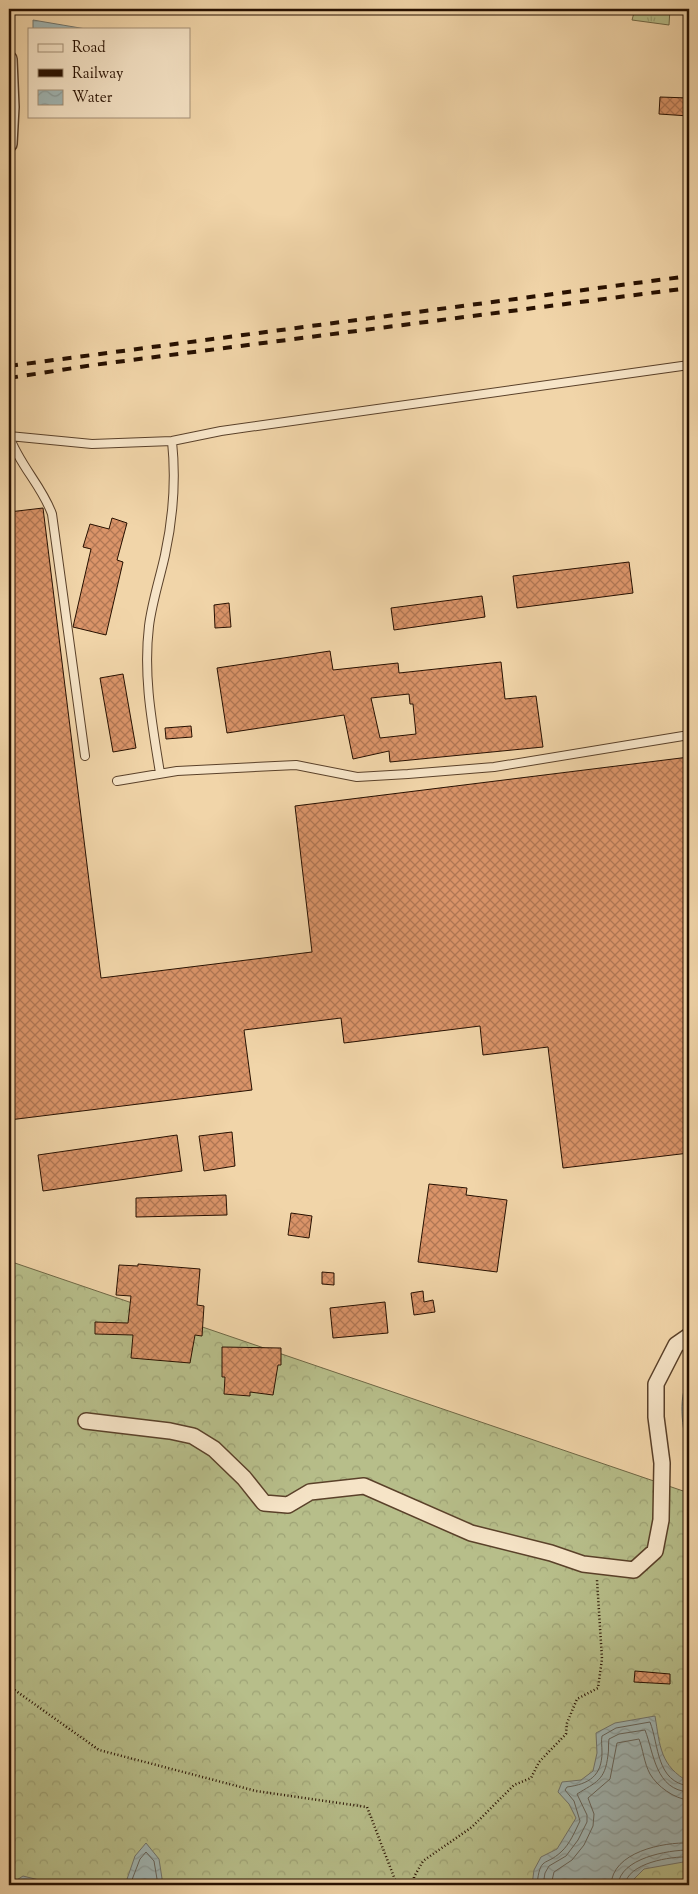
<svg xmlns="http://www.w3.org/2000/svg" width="698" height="1894" font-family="'Sorts Mill Goudy',serif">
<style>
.grass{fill:url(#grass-tufts);stroke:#6f6745}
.forest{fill:url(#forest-crowns);stroke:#6f6745}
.water{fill:url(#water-waves);stroke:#70746c}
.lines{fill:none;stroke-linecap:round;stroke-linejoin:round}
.shore{stroke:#64635a;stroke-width:1}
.building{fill:url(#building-cross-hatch);stroke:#271000;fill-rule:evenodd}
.service-casing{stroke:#5a412a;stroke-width:10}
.minor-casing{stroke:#5a412a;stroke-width:18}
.path{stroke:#271000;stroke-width:2.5;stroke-dasharray:1 2.5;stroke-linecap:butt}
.service{stroke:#f6e4c7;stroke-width:8}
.minor{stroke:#f6e4c7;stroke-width:15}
.rail{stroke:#271000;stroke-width:4;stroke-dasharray:9 9;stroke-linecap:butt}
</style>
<defs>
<pattern id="grass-tufts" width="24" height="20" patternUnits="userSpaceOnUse" patternTransform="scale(1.25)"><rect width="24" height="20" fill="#b7be8a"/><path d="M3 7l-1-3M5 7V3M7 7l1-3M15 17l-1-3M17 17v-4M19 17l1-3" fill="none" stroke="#9da275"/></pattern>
<pattern id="forest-crowns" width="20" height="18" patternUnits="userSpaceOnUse" patternTransform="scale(1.25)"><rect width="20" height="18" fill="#b7be8a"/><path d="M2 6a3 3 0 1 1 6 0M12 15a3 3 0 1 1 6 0" fill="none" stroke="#9da275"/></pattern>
<pattern id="water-waves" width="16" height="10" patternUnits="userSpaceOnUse" patternTransform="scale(1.25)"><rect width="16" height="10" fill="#a0b6b4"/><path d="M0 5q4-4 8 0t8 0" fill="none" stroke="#8a9b99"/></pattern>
<pattern id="building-cross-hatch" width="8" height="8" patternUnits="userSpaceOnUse" patternTransform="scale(1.25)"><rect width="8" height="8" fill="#da9469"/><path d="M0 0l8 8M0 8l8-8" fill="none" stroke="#b17754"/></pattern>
</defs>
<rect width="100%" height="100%" fill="#f1d5a9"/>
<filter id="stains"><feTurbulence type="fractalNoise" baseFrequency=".004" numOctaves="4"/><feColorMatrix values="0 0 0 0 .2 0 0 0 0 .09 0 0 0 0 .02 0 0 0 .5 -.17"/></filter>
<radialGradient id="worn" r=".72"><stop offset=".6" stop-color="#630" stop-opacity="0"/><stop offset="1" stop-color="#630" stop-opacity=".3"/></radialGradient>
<path class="grass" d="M635,9H670L669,25L632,20Z"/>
<path class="forest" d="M9,1261L689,1493V1885H9Z"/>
<path class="water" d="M33,20L86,29H33Z
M689,1377V1458C684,1433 676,1401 689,1377Z
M655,1716C660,1746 660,1766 689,1782V1861L644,1869L628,1885H532L534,1870L541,1857L557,1849L576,1818L569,1804L558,1792L562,1782L581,1780L593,1771L597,1753L596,1733L615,1723Z
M146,1843L159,1859L163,1885H125L135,1856Z
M23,1876L39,1880L42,1885H9Z"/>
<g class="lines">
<path class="shore" d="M130,1885L140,1859L146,1852L154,1861L158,1885
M537,1885C540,1855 545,1867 561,1852C570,1844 575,1831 580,1821L574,1801L565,1790L567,1787C589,1784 602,1776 602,1752C602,1746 601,1741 602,1736L616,1728L650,1722C659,1745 656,1782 689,1786
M543,1885L545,1873L549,1866L566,1856L578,1840L587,1822V1815L577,1794C596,1782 605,1781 608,1755C609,1750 608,1744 609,1739L619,1734L645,1730C654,1753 655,1790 689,1792
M551,1885L554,1872L572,1860L584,1845L593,1826L594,1814L588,1798L610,1779L617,1743L639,1739C643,1749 644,1763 650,1774C657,1786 674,1799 689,1800
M611,1885C612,1852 663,1842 689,1843
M618,1885C620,1858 668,1850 689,1850
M625,1885C627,1863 671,1856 689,1857"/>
</g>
<path class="building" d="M660,97L689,98V116L659,114Z
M43,508L101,978L312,952L295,806L689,757V1153L563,1168L548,1047L483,1055L480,1026L344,1043L341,1018L244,1030L252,1090L9,1120V512Z
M112,518L127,523L117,560L123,562L106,635L73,627L91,549L83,547L90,524L109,529Z
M629,562L633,593L517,608L513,576Z
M482,596L485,617L394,630L391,608Z
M229,603L231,627L215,628L214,605Z
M330,651L333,670L398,663L399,673L501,662L505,699L536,696L543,747L390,762L389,751L353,759L344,715L227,733L217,668ZM409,694L410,704H413L416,734L380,738L371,698Z
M123,674L136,748L113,752L100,678Z
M191,726L192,737L166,739L165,728Z
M232,1132L235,1166L204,1171L199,1136Z
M177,1135L182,1171L43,1191L38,1155Z
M429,1184L467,1188L466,1195L507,1200L497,1272L418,1262Z
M226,1195L227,1215L136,1217V1198Z
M291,1213L312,1216L309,1238L288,1235Z
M138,1264L200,1269L197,1305L204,1306L202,1336L195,1335L190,1363L131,1358L133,1335L95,1334V1322L128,1323L131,1296L116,1295L119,1265L138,1266Z
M322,1272L334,1273V1285L322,1284Z
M423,1291L424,1302L433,1300L435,1312L414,1315L411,1293Z
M385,1302L388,1333L333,1338L330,1308Z
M222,1347L281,1348V1365H278L273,1395L250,1392V1396L224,1394L225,1377H222Z
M635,1671L670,1674V1684L634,1682Z"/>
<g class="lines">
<g class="service-casing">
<path id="service" d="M9,436L92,444L172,441L221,431L689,365
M9,436C20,466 42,486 52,514L85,756
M160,773C152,723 143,676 149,626C152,602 160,578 165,555C173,518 176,479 172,441
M117,781L177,771L296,765L357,777L408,774L494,767L689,735"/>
</g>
<g class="minor-casing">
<path id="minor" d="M9,59L11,107L9,144
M86,1421L170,1431L193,1436L214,1449L244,1478L264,1503L288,1505L310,1492L364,1486L471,1533L551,1553L583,1564L634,1570L655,1551L661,1520L662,1463L656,1417V1384L676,1345L689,1336"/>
</g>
<path class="path" d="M9,1686L99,1750L256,1791L367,1807L397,1885
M414,1885V1877L423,1861L472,1827L514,1785L531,1778L539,1762L566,1734L567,1723L577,1699L598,1688L602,1659L597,1580"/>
<use href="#service" class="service"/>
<use href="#minor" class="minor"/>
<path class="rail" d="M9,366L689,276
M9,378L93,365L689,288"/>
</g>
<rect width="698" height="1894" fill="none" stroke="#f1d5a9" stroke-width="30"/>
<rect x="10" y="10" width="678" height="1874" fill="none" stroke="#271000" stroke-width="2.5"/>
<rect x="15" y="15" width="668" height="1864" fill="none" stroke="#271000"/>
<rect x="28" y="28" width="162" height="90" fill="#f6e4c7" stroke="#a38f77"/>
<rect x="38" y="44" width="25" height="8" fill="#f6e4c7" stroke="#a38f77"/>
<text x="72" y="52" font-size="15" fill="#271000">Road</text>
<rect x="38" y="69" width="25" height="8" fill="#271000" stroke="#a38f77"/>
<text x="72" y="78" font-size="15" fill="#271000">Railway</text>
<rect x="38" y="90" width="25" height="15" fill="url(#water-waves)" stroke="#a38f77"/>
<text x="72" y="102" font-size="15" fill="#271000">Water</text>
<rect width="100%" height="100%" filter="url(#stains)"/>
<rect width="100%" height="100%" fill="url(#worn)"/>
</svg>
